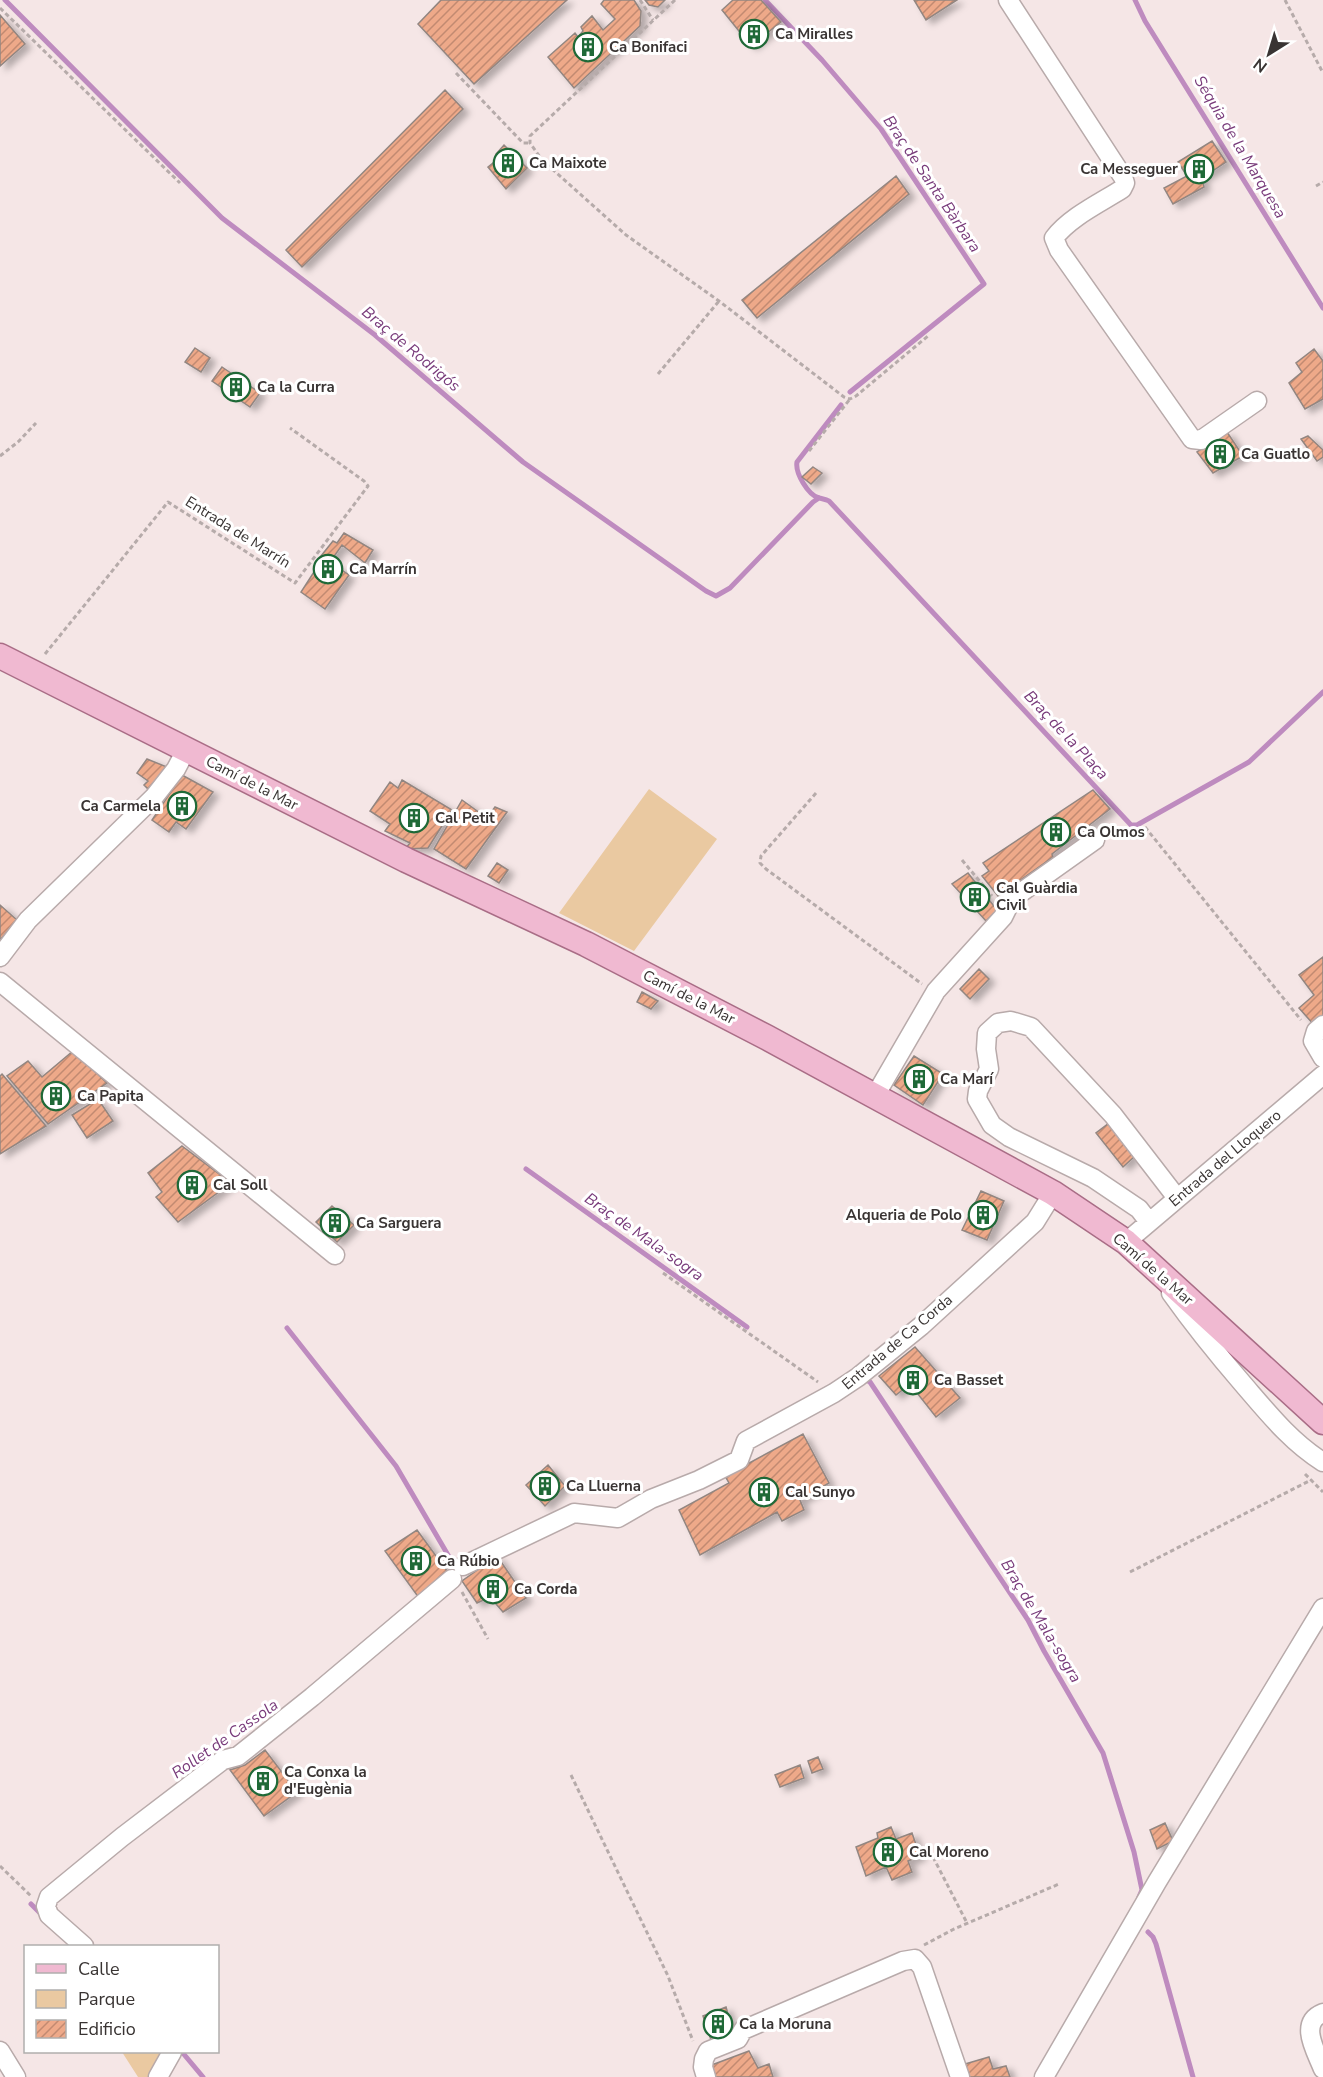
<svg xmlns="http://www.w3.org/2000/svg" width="1323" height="2077" font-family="'Nunito Sans',sans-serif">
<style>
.green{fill:#eac9a1}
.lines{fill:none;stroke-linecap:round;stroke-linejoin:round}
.stream{stroke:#be8bbf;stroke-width:5}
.building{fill:url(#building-hatch);stroke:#928681;stroke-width:1.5;filter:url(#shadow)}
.minor-casing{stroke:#b8aaaa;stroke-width:21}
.major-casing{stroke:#a96d86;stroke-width:27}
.path{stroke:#b6abaa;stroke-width:3;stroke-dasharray:4.5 3;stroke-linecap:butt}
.minor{stroke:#fff;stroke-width:18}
.major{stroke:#f0b9d1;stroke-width:24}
.labels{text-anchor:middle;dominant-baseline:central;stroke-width:6;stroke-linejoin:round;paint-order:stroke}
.poi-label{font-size:15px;font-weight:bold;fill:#393433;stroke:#fff;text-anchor:start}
.street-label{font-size:15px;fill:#393433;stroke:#fff}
.water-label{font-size:16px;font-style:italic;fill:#783a7a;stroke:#fff}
</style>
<defs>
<pattern id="building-hatch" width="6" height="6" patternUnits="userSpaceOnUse" patternTransform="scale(1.5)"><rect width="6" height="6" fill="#eea989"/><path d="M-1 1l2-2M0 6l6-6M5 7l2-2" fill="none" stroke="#c28a71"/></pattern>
<filter id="shadow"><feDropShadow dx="6" dy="4" stdDeviation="3" flood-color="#0004"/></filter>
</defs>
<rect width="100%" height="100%" fill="#f5e6e6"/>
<path class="green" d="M649,789L717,839L634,951L559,913Z
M122,2052H166L152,2077H138Z"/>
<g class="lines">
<path class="stream" d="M5,0L222,218L375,335L523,462L706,591L716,596L730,588L813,502L819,498
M765,0L822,60L881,129L984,284L850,392
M1135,0L1145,21L1323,308
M841,405L797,462C795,473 808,495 819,498C823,499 826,499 829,501L1131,825H1137L1249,762L1323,692
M526,1169L747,1327
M287,1328L396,1466L455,1567
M863,1380H866L870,1382L1028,1620L1044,1651L1103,1753L1134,1852L1142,1890L1139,1897
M31,1904L44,1917
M1148,1932L1153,1937L1156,1944L1193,2077
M182,2052L203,2077"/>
</g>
<path class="building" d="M441,0H567L474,84L418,24Z
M604,0H634L641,11L640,26L574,88L548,57L575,33L578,37L583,31L581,27L592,16L603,30L615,19L601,4Z
M645,0H665L658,7L649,5Z
M733,0H761L781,22L751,46L722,10Z
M914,0H957L926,20Z
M0,15L25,44L0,66Z
M445,90L463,109L302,267L286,250Z
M1212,141L1226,162L1202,178L1204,187L1173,204L1164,188L1187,176L1178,162Z
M504,145L527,168L506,189L488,167L499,158L496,154Z
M896,176L909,194L757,318L742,300Z
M195,348L210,358L201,372L185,362Z
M1314,349L1323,361V399L1305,409L1289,383L1302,372L1296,363Z
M222,367L260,393L250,407L212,381Z
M1227,432L1243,456L1213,473L1197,452Z
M1308,436L1323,450V457L1317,461L1301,439Z
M813,467L822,473L811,484L802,477Z
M344,533L373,550L365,563L342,545L330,562L349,575L325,609L301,592L323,558L321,556L333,541L337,543Z
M147,759L167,767L151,792L144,785L148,781L137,773Z
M182,775L213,792L186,829L176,822L169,832L152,820Z
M402,780L452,810L428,848L405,849L410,843L385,831L390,824L370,811L390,782L398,788Z
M1093,790L1110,809L1052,854L1053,857L998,896L982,876L989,871L983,863Z
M462,800L487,818L495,807L507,812L466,869L434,849Z
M497,863L508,870L499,883L488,876Z
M968,873L997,910L986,921L952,884Z
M0,905L17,920L0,940Z
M1323,957V1016L1314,1025L1299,1008L1314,995L1299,975Z
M979,969L989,979L970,999L960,989Z
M642,992L658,1001L651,1009L637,1002Z
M73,1051L107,1083L48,1124L7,1076L28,1061L42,1077Z
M914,1056L943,1074L923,1105L894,1085Z
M2,1074L46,1126L0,1154V1076Z
M98,1099L113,1121L87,1138L72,1115Z
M1109,1123L1134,1157L1123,1167L1096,1133Z
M182,1146L231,1183L178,1222L156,1197L162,1192L148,1173Z
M981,1191L1004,1201L987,1240L962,1230Z
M332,1206L354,1225L337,1242L316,1222Z
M915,1347L960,1398L936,1417L910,1384L896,1395L879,1376Z
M803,1434L829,1483L800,1500L804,1510L782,1521L777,1512L700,1555L679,1510L729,1483L725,1476Z
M548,1465L565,1486L545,1506L526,1485Z
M417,1530L447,1571L446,1576L419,1598L385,1551Z
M497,1556L526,1598L503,1612L490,1597L477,1603L462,1581Z
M265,1750L297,1792L264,1816L230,1770L245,1765Z
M818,1757L823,1769L812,1773L808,1761Z
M800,1765L804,1778L780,1787L775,1775Z
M1165,1823L1173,1841L1157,1849L1150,1830Z
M891,1827L896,1839L912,1833L920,1856L908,1861L912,1872L892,1880L886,1867L866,1876L856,1847L878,1838L877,1833Z
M726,2007L733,2031L711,2040L703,2016Z
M749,2051L758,2068L769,2064L773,2077H713L709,2066Z
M989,2057L993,2069L1006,2066L1010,2077H969L965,2064Z"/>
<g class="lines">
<g class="minor-casing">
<path id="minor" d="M1008,0L1123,177L1125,183L1122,189C1100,203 1070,217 1054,238L1059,250L1192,439L1201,440L1257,401
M0,957L28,920L154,797L176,769L186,750
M0,982L335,1255
M1323,1025L1316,1031L1313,1041L1323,1058
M875,1096L936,991L1003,917L1012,899L1095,840
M1149,1222L1139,1209L1093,1178L1009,1137L992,1125L977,1099L978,1091L989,1069L986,1049L987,1033L998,1023L1011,1021L1031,1027L1113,1115L1177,1198
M1126,1242L1323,1075
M1171,1293C1193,1324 1218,1355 1243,1384C1268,1413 1291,1442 1323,1462
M463,1566L574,1513L618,1518L651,1499L699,1480L739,1460L746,1441L834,1393L858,1377L921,1326L1035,1222L1053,1193
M84,1946L49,1915L46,1906L49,1897L122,1837L223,1760L238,1756L312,1697L452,1579
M1323,2013C1298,2023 1316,2051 1323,2069
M0,2051L16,2077
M158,2077L172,2052
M706,2077L703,2067L704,2059L708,2051L738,2039L743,2030L903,1961L915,1959L922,1967L960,2077
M1044,2077L1157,1882L1323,1608"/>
</g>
<g class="major-casing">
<path id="major" d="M0,656L406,860L586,944L766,1037L1053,1193L1126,1242L1323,1422"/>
</g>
<path class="path" d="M640,0L653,20
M675,0L530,136V143L542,160L626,235L719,301L844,397L850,399L856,396L928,336
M1285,0L1323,73
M0,8L180,183
M456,73L523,143H530
M1316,186L1323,182
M658,374L719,301
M809,451L850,399
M0,456L18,442L36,423
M45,654L168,502L295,583L368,486L364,481L290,428
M816,793L761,856L760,863L766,869L922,984
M1145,827L1301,1020
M962,860L992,896
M663,1273L818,1382
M1305,1474L1323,1492
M1130,1572L1311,1480
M462,1592L488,1639
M571,1775L668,1976L693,2041
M933,1857L967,1923
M0,1866L31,1896
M924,1945L954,1929L1059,1884"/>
<use href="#minor" class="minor"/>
<use href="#major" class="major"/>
</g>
<defs>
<g id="building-ring" transform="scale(1.5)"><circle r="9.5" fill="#fff" stroke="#1f6937" stroke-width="1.5"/><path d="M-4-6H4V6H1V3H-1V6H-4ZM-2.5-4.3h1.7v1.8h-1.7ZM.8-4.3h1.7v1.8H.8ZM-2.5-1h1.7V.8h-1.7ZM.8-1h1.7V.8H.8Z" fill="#1f6937"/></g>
</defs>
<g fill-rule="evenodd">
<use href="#building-ring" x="754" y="34"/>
<use href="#building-ring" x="588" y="47"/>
<use href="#building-ring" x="508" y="163"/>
<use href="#building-ring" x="1199" y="169"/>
<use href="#building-ring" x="236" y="387"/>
<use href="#building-ring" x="1220" y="454"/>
<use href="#building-ring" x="328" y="569"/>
<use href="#building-ring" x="182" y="806"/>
<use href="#building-ring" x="414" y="818"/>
<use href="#building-ring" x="1056" y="832"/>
<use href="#building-ring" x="975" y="897"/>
<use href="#building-ring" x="919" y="1079"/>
<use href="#building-ring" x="56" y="1096"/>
<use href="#building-ring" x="192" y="1185"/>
<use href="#building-ring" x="983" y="1215"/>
<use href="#building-ring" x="335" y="1223"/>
<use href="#building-ring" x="913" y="1380"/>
<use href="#building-ring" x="545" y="1486"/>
<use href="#building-ring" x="764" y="1492"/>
<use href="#building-ring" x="416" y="1561"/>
<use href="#building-ring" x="493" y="1589"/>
<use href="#building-ring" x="263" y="1781"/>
<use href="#building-ring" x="888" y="1852"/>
<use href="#building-ring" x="718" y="2024"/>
</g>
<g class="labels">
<g class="poi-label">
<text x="775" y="34">Ca Miralles</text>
<text x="609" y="47">Ca Bonifaci</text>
<text x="529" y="163">Ca Maixote</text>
<text x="1178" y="169" text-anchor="end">Ca Messeguer</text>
<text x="257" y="387">Ca la Curra</text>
<text x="1241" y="454">Ca Guatlo</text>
<text x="349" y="569">Ca Marrín</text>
<text x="161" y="806" text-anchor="end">Ca Carmela</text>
<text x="435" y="818">Cal Petit</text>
<text x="1077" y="832">Ca Olmos</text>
<text x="996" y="888">Cal Guàrdia<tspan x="996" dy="17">Civil</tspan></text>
<text x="940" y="1079">Ca Marí</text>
<text x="77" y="1096">Ca Papita</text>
<text x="213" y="1185">Cal Soll</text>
<text x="962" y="1215" text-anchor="end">Alqueria de Polo</text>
<text x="356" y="1223">Ca Sarguera</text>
<text x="934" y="1380">Ca Basset</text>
<text x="566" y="1486">Ca Lluerna</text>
<text x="785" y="1492">Cal Sunyo</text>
<text x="437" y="1561">Ca Rúbio</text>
<text x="514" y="1589">Ca Corda</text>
<text x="284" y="1772">Ca Conxa la<tspan x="284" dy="17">d'Eugènia</tspan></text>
<text x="909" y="1852">Cal Moreno</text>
<text x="739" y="2024">Ca la Moruna</text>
</g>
<g class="street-label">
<text transform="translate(238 532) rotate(32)">Entrada de Marrín</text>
<text transform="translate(252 783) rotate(27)">Camí de la Mar</text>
<text transform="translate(689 997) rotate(27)">Camí de la Mar</text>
<text transform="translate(1225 1158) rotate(-40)">Entrada del Lloquero</text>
<text transform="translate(1153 1269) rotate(41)">Camí de la Mar</text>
<text transform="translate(897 1342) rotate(-40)">Entrada de Ca Corda</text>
</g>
<g class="water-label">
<text transform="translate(1240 147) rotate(59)">Séquia de la Marquesa</text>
<text transform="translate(932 184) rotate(56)">Braç de Santa Bàrbara</text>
<text transform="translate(411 349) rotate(40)">Braç de Rodrigós</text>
<text transform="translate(1066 735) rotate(47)">Braç de la Plaça</text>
<text transform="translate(644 1237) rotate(35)">Braç de Mala-sogra</text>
<text transform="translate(1041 1621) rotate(59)">Braç de Mala-sogra</text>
<text transform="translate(225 1739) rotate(-35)">Rollet de Cassola</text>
</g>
</g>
<rect x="24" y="1945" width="195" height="108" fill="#ffffff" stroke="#b0aead" stroke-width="1.5"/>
<rect x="36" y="1964" width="30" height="9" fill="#f0b9d1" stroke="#b0aead" stroke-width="1.5"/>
<text x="78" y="1975" font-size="18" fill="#393433">Calle</text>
<rect x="36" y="1990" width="30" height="18" fill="#eac9a1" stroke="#b0aead" stroke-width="1.5"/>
<text x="78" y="2005" font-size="18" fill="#393433">Parque</text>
<rect x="36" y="2020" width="30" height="18" fill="url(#building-hatch)" stroke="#b0aead" stroke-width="1.5"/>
<text x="78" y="2035" font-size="18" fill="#393433">Edificio</text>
<g transform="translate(1269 54) rotate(217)" stroke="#ffffff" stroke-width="4.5" paint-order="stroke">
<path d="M0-4.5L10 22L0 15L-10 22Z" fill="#393433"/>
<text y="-9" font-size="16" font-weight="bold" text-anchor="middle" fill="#393433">N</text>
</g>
</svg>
